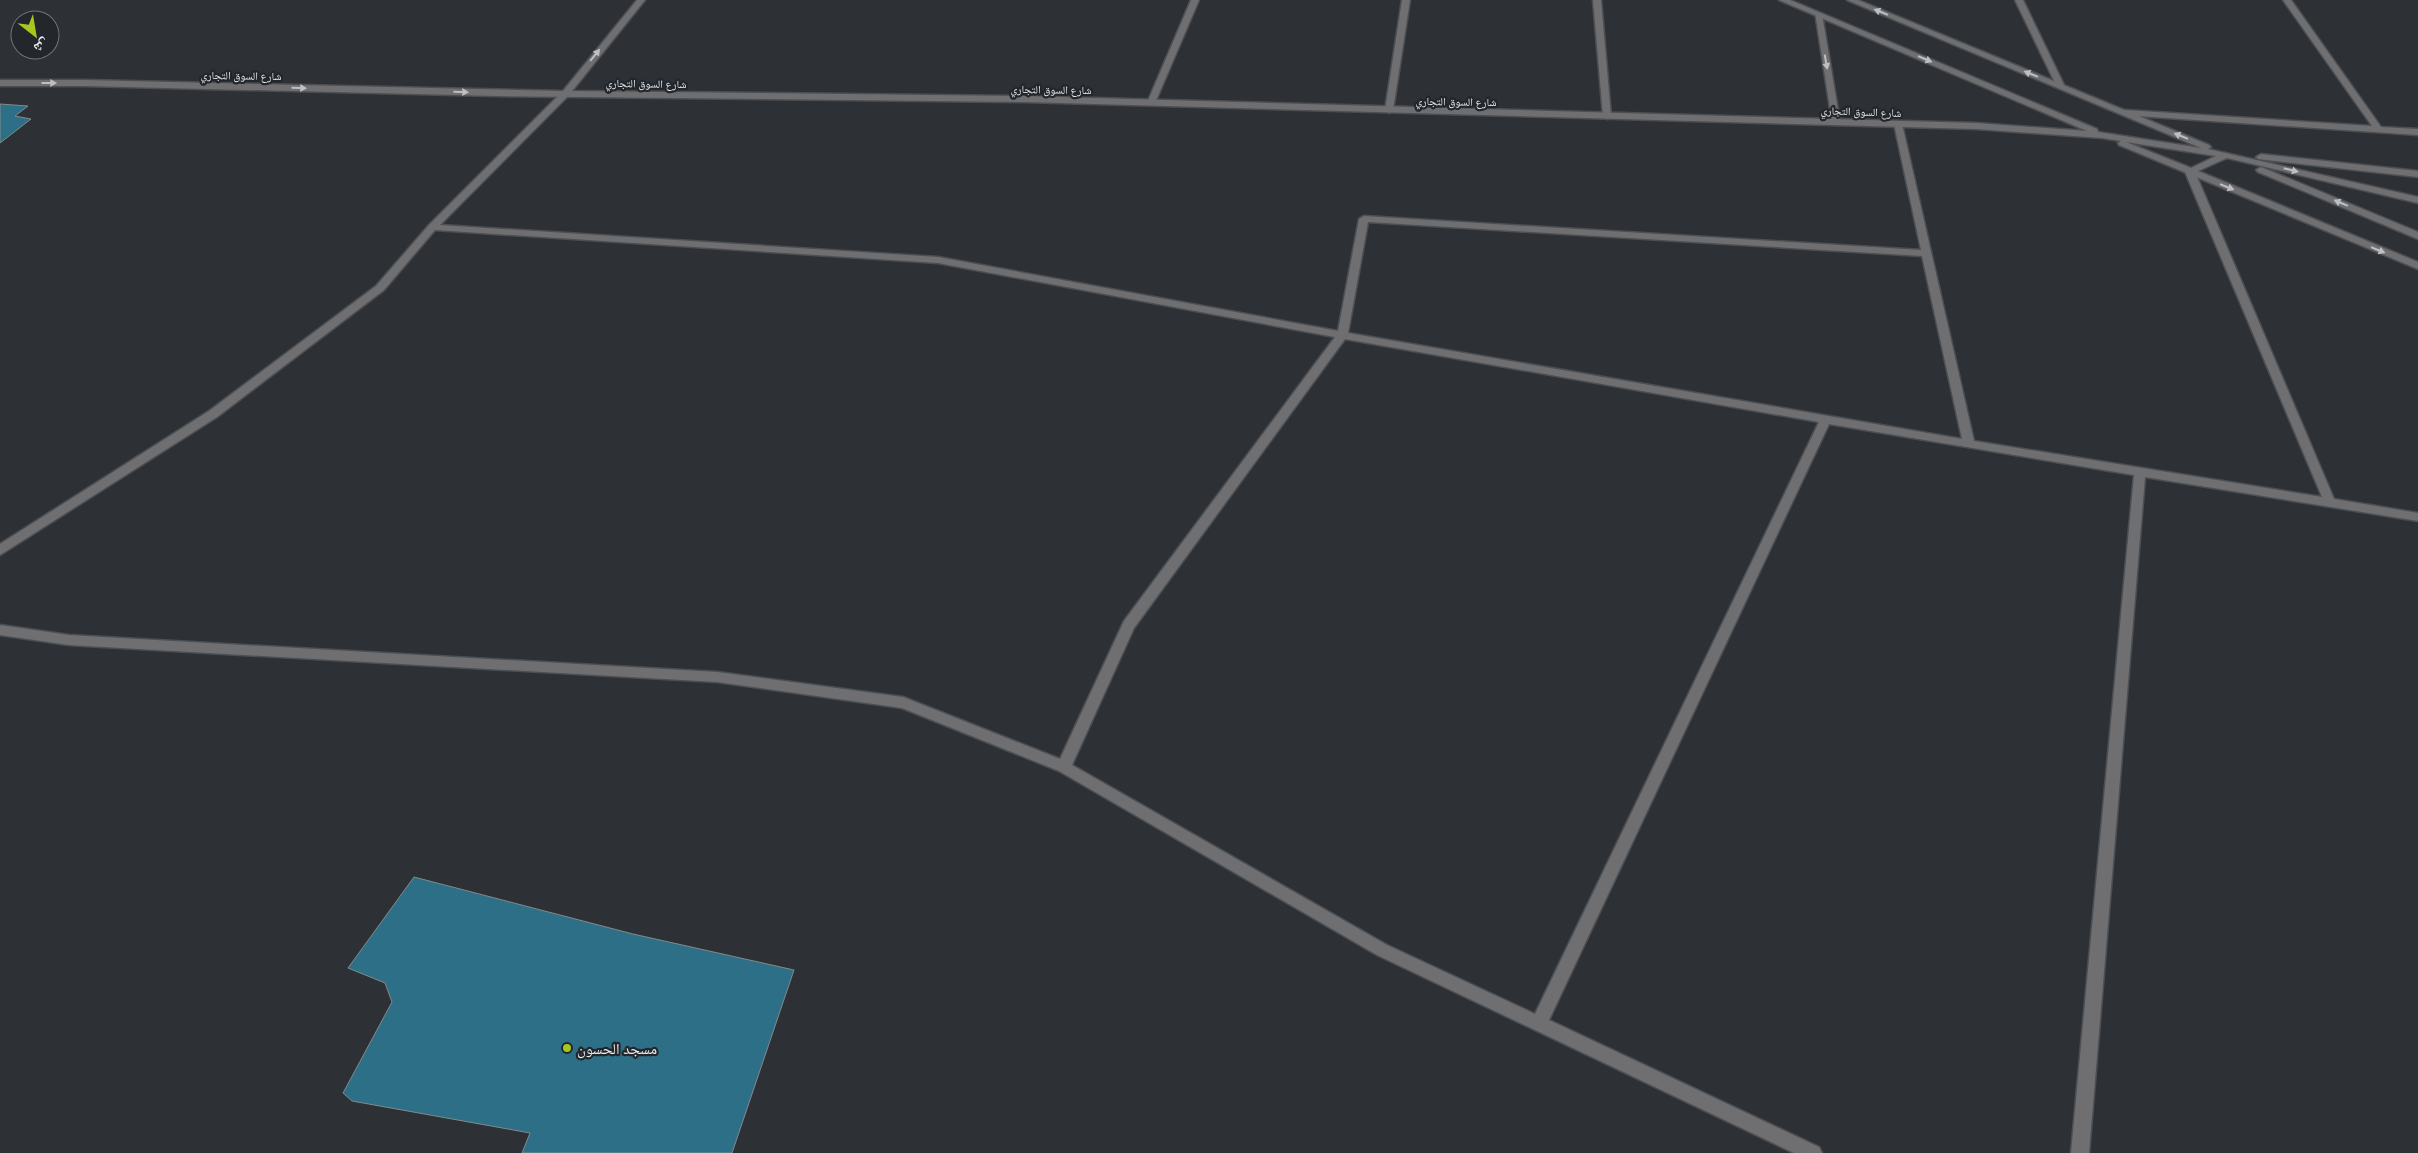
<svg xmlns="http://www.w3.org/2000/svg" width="2418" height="1153" font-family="'Golos Text','Noto Naskh Arabic',sans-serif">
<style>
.building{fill:#2c6f87;stroke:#828a8d}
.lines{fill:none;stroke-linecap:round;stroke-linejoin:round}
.minor-casing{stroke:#4b4f53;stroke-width:3}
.tertiary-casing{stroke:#4b4f53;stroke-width:3}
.minor{fill:#6f6f72;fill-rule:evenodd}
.tertiary{fill:#6f6f72;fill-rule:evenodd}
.oneway{fill:#bdbfc2}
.poi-dot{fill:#a8c71d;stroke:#23272c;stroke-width:2}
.labels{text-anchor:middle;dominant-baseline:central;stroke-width:4.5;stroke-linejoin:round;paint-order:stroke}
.far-street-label{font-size:11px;fill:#e7eaed;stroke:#23272c}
.near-poi-label{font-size:15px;fill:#e7eaed;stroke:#23272c;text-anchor:start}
</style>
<rect width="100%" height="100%" fill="#2d3136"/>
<path class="building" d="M0,104L28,106L15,116L31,119L0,143Z
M414,877L633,934L794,970L732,1153H522L530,1133L352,1101L343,1093L392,1002L385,983L348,968Z"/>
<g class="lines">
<g class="minor-casing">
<path id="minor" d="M1191,0H1199L1155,103L1148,105L1147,103Z
M1402,0H1410L1393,110L1389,113L1385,110Z
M1593,0H1601L1611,116L1607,119L1603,116Z
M2015,0H2023L2065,87L2064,89L2057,87Z
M2283,0H2291L2381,127L2418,129V135L2122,115V111L2125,110L2372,126Z
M1815,12L1822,14L1840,122L1836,125L1832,122Z
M565,91L569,94L568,96L440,225L938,257L1338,331L1359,219L1364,216L1921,250L1894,124L1898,121L1902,124L1974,441L2322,497L2185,172L2190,169L2195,172L2334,499L2418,513V521L2145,477L2089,1153H2071L2134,475L1829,424L1549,1020L1819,1147L1822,1153H1794L1377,955L1059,771L902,708L717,682L69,645L0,635V625L69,635L717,672L903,697L1060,759L1124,621L1335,337L938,263L435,230L384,290L217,417L0,555V544L209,411L376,286L429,225L562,92ZM1368,222L1922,256L1962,439L1348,333ZM1345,339L1819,422L1535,1014L1387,945L1072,765L1134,628Z"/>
</g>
<g class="tertiary-casing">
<path id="tertiary" d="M637,0H645L572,91L1024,96L1976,123L2087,131L1779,0H1790L2097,129L2098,132L2201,148L1847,0H1858L2209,145L2211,147L2208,149L2418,197V203L2227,158L2198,171L2418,262V269L2119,145L2118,143L2121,141L2102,138L1976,129L1024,102L496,96L85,86H0V80H85L563,91ZM2126,142L2216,156L2191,168Z
M2261,154L2418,171V177L2258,159L2256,157Z
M2261,167L2418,232V239L2258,172L2256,170Z"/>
</g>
<use href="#minor" class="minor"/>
<use href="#tertiary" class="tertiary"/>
</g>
<defs><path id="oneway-solid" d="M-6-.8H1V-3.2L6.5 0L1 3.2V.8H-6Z" transform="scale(1.25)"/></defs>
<g class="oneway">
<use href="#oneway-solid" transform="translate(1881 12) rotate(-158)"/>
<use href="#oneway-solid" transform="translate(595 55) rotate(-51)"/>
<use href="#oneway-solid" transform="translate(1925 59) rotate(23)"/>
<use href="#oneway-solid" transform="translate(1826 62) rotate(80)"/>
<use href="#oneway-solid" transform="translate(2031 74) rotate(-158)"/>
<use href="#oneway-solid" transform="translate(49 83)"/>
<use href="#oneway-solid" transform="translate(299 88) rotate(1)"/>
<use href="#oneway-solid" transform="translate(461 92) rotate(1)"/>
<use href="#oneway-solid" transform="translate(2181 136) rotate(-158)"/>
<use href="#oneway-solid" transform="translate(2291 170) rotate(14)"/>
<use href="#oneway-solid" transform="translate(2227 187) rotate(22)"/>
<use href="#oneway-solid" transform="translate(2341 203) rotate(-157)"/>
<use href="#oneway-solid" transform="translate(2378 250) rotate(22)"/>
</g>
<circle class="poi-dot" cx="567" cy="1048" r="5"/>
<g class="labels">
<g class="far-street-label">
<text transform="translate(241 75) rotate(1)">شارع السوق التجاري</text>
<text transform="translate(646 83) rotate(1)">شارع السوق التجاري</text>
<text transform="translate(1051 89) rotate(1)">شارع السوق التجاري</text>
<text transform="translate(1456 101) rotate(1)">شارع السوق التجاري</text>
<text transform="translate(1861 111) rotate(2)">شارع السوق التجاري</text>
</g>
<g class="near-poi-label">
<text x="577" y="1048">مسجد الحسون</text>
</g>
</g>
<g transform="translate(35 35) rotate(149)"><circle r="24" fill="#23272c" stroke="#717579"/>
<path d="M0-4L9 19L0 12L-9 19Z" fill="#a8c71d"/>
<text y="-8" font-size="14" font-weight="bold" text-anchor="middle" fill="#e7eaed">ش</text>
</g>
</svg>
